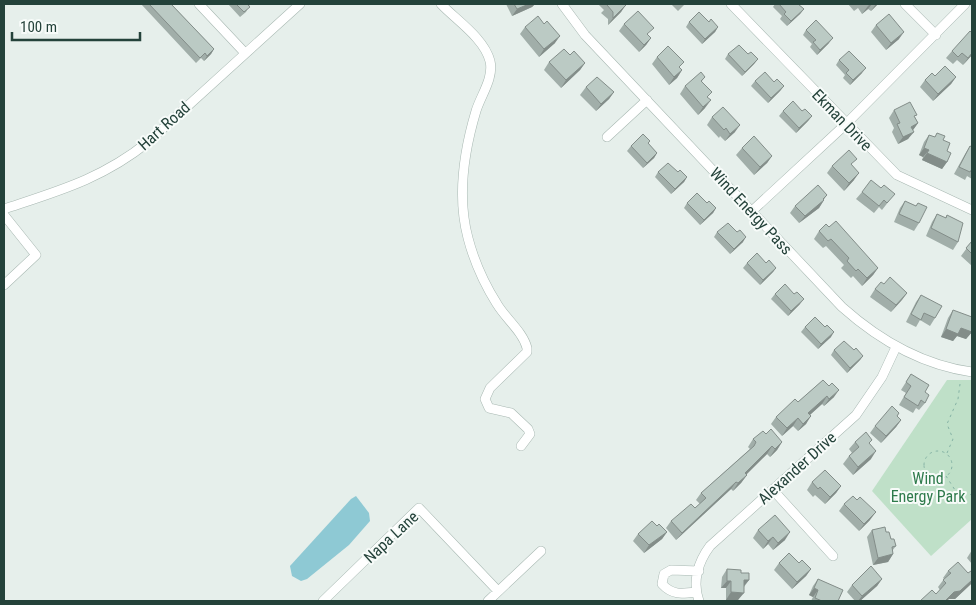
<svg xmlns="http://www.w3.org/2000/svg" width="976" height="605" font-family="'Roboto Condensed',sans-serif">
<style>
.green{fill:#bfe0c8}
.water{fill:#8ec9d4}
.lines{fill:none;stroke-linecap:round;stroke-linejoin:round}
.minor-casing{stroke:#a8b8b2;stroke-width:10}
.path{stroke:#86b3a5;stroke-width:1;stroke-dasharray:2.5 4;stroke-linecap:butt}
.minor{stroke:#fff;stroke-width:9}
.wall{fill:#a1aea9}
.shaded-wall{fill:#838d89}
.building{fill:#bbcac4;stroke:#838d89}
.labels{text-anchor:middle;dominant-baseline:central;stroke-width:4;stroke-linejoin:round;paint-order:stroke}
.street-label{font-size:16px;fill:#24423a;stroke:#f7fbf9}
.park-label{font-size:16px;fill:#2d7a4b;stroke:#f7fbf9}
</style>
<rect width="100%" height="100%" fill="#e6efeb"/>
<path class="green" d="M947,380H972V519L931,556L872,491Z"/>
<path class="water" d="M356,496L369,513L370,521L349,545L307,579L301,581L292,576L290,566L351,499Z"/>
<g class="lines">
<g class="minor-casing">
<path id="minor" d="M199,4L245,53
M441,4C456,20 484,38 490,61C494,78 481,95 476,111C464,151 457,197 468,238C474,261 485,285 497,304C506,319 523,332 527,348V352L490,388L485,399L489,408L511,413L528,429L530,434L521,446
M562,4L585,35L842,307C879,340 922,365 972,372
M731,4L897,175L972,210
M905,4L936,35
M607,137L647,100
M4,209C58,191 102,179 148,142L300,4
M752,211L846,124L965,4
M4,215L36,255L4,285
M773,490L833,556
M696,592C681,594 672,595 662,584L664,574L671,570L699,571
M323,601L419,508L498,591
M488,601L541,551
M699,601C692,582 698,562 710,546L856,415L882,377L896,347"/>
</g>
<path class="path" d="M924 465a14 14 0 1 1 28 0a14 14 0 1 1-28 0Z
M947,453L953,439L947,424L958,399L960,384
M946,476L955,490L972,495"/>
<use href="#minor" class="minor"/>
</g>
<path class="wall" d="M141,4H171L214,49L211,54L204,61L201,58L196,63Z
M228,4H251L249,6L246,12L240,17Z
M506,4H535L532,7L512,16Z
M598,4H625L621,12L608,25V19L601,13L604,10Z
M671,4H685L678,11Z
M775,4H798L804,9L800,14L787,26L780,19L782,16L773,7Z
M848,4H878L871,11L868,9L862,14L858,8L854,11Z
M689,22H709L718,27L715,32L702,44L686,27Z
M624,24L648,35L651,38L646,45L639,52L619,31Z
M876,25L899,39L886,50L871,32Z
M525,27L555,43L539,57L520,34Z
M806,30L829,43L817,55L810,47L812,44L803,35Z
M952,51L972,55L963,65L957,60L953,64L946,58Z
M728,54H748L758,59L754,64L742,76L725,59Z
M570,55L585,63L580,70L561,88L544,70L549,62Z
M657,57L680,68L682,70L677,78L669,85L652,64Z
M839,60L862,73L850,85L843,78L845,75L836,65Z
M935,76L956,77L951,84L933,101L920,87L925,80Z
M705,77L702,81L705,108L698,115L680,94L685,86Z
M755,81L774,82L784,86L780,91L768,103L751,86Z
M586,87L614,92L609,99L596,111L580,95Z
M894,110L915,117L918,123L913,130L908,139L898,144L892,132L894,128L889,118Z
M783,111H802L812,116L808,121L796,133L779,116Z
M712,117L735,132L725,141L720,136L719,138L707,125Z
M937,133L943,140L947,151V162L942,169L922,160L923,157L919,155L924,142L929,135L935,137Z
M650,141L648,144L657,153L654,158L643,168L627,151L631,146Z
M970,146L972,147V179L967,176L965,180L954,174L965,154Z
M742,148L772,156L767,163L754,175L736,155Z
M852,165L854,180L844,191L827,173L832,166Z
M658,172H678L687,177L684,182L671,194L655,177Z
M862,192L889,201L882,210L879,207L874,213L856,199Z
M824,199V200L819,208L799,223L790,213L795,206Z
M905,201L916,206L918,203L919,223L914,231L894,222L900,208Z
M687,203H707L716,208L713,213L700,225L684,208Z
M937,214L945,218L947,215L958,242L953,250L926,236L932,222Z
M829,227L878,268L873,275L862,286L853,276L851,278L841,268L844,265L826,246L823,248L814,239L819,231Z
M717,232L743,242L730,254L714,237Z
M972,241V266L961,256Z
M747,263H766L776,268L773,272L760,285L743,268Z
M884,284L907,293L891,312L870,297L875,289Z
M775,294H794L800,304L788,316L771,299Z
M921,295L935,318L930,326L920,320L916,327L906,322L916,302Z
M953,310L972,332L966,339L957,336L953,341L941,337L948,318Z
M805,327L831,337L818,349L801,332Z
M834,350H854L863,356L860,360L847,373L831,355Z
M911,374L925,392V403L919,410L916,408L913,413L899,405L906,393L901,390Z
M823,380L834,397L824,406L822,404L810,415L806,424L798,431L793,426L782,436L771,424L776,417L798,402Z
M899,413L897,416L901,420L896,427L881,443L870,433L875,426Z
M766,434L782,442L777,450L770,457L767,454L746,474L747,475L741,483L733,491L731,489L676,540L666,528L671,521L695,508L700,504L696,500L701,493L750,449L748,447L753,439Z
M855,442L870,444L871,459L853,475L843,464L849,456L852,453L849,449Z
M812,482L841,486L836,493L825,504L815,495L813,497L807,490Z
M844,504L870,520L859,531L839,511Z
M657,526L667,532L662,539L644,553L633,541L638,534Z
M758,530L785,540L773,550L768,544L763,549L753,538Z
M872,530L886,532L896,546L892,551L893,554L888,562L873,565L867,537Z
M972,550V564L967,558Z
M779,563H799L811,569L806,576L792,589L774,570Z
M727,569L741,573L749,580L744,587L738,600H726V588H721L722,577Z
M948,571L971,584L955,599H949L936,594L940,590L938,587L944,579L943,578Z
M818,579L838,601H811L813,597L809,595L813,586Z
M882,579L877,586L860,601H855L847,592L852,585Z"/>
<path class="shaded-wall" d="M529,4H535L532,7L512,16L517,9Z
M870,4H872L868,9L862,14L868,6Z
M876,4H878L871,11Z
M626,5L621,12L608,25L613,18Z
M804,9L800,14L787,26L791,21Z
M718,27L715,32L702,44L705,39Z
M904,32L899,39L886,50L891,43Z
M560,36L555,43L539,57L544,49Z
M651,38L646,45L639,52L644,45Z
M833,38L829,43L817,55L820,50Z
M214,49L211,54L204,61L207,56Z
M972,53V55L963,65L968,58Z
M758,59L754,64L742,76L745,72Z
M585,63L580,70L561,88L566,80Z
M866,68L862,73L850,85L853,80Z
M682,70L677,78L669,85L674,77Z
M956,77L951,84L933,101L938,94Z
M784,86L780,91L768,103L771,98Z
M614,92L609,99L596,111L601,104Z
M711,100L705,108L698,115L703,107Z
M812,116L808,121L796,133L799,128Z
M918,123L913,130L911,127Z
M740,125L735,132L725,141L730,134Z
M914,132L908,139L898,144L903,137Z
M924,148L929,150L923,157L919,155Z
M657,153L654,158L643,168L647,163Z
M927,153L947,162L942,169L922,160Z
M772,156L767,163L754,175L760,167Z
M859,173L854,180L844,191L849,183Z
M687,177L684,182L671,194L675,189Z
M827,195L822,202L824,200L819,208L799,223L805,216Z
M716,208L713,213L700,225L704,220Z
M746,237L743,242L730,254L734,249Z
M776,268L773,272L760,285L763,280Z
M878,268L873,275L862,286L867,278Z
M907,293L902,300L891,312L896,305Z
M804,299L800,304L788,316L791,311Z
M961,328L972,332L966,339L957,336L953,341L941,337L946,329Z
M834,332L831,337L818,349L821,344Z
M863,356L860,360L847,373L850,368Z
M839,390L834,397L824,406L829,399Z
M827,396L822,404L803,421L808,413Z
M811,416L806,424L798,431L803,424Z
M798,418L793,426L782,436L787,428Z
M901,420L896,427L881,443L886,436Z
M782,442L777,450L770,457L775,449Z
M772,446L767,454L740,481L745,473Z
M876,451L871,459L853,475L858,467Z
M747,475L741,483L733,491L738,483Z
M736,482L731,489L676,540L682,533Z
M841,486L836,493L825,504L830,497Z
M876,512L870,520L859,531L864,524Z
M667,532L662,539L644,553L649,545Z
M790,532L785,540L773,550L778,543Z
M773,537L768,544L763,549L768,541Z
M893,554L888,562L873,565L878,558Z
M811,569L806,576L792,589L797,582Z
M882,579L877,586L860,601H858L862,596Z
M744,580H749L743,587Z
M972,580L971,584L955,599H949L947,601H945L954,592Z
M727,581H731L726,588H721Z
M814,588L818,590L813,597L809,595Z
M731,592L744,593L738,600H726Z"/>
<path class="building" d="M149,4H171L214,49L207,56L205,53L200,58Z
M236,4H249L248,5L250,7L244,12Z
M514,4H529L517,9Z
M608,4H625L626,5L613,18V12L607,5Z
M779,4H798L804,9L791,21L784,14L786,12Z
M638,11L654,28L647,34L651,38L644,45L624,24Z
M699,12L709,22L711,19L718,27L705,39L689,22Z
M889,14L904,32L891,43L876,25Z
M538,16L544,24L547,21L560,36L544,49L525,27Z
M816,20L833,38L820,50L813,42L816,40L806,30Z
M970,31L972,33V53L968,58L962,53L958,57L952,51Z
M739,45L748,54L751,52L758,59L745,72L728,54Z
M668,46L684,62L679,67L682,70L674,77L657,57Z
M564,49L570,55L574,51L585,63L566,80L549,62Z
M849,51L866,68L853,80L846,73L849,70L839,60Z
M945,66L956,77L938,94L925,80L932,73L935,76Z
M701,72L705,77L701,81L712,92L707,97L711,100L703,107L685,86Z
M765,72L774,82L777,79L784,86L771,98L755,81Z
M597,77L614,92L601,104L586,87Z
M793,101L802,111L805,109L812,116L799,128L783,111Z
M910,102L917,115L914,116L918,123L911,127L914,132L903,137L897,124L900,123L894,110Z
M723,107L740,125L730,134L726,128L724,130L712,117Z
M937,133L945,136L943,140L950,143L947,151L951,153L947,162L927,153L929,150L924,148L929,135L935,137Z
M643,134L650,141L648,143L657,153L647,163L631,146Z
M754,136L772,156L760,167L742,148Z
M970,146L972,147V169L970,172L959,167Z
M849,150L857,159L851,164L859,173L849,183L832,166Z
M668,163L678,172L680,170L687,177L675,189L658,172Z
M871,180L881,188L884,185L895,194L887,203L884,200L879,206L862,192Z
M818,185L827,195L823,199L824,200L805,216L795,206Z
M697,193L707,203L709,201L716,208L704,220L687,203Z
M905,201L916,206L918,203L927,207L919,223L899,214Z
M937,214L946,218L947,215L963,223L958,242L931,228Z
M836,221L878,268L867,278L858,269L856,271L847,261L849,258L831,239L828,241L819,231L826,224L829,227Z
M728,223L737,232L740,230L746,237L734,249L717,232Z
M972,241V254L966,248Z
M757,253L766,263L769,260L776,268L763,280L747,263Z
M890,277L907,293L896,305L875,289L881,282L884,284Z
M785,284L794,294L797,292L804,299L791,311L775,294Z
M921,295L942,306L935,318L924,313L921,320L911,314Z
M953,310L972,317V332L961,328L958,334L946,329Z
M815,317L825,327L827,325L834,332L821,344L805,327Z
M844,341L854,350L856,348L863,356L850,368L834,350Z
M911,374L929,385L925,392L929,395L925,403L921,400L918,406L904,397L911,386L906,382Z
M823,380L829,386L832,383L839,390L829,399L827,396L808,413L811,416L803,424L798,418L787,428L776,417L795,399L798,402Z
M892,406L899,413L897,416L901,420L886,436L875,426Z
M771,429L782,442L775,449L772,446L745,473L747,475L738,483L736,482L682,533L671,521L691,504L695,508L706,498L701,493L754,446L756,442L753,439L763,431L766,434Z
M866,432L872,440L869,443L876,451L858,467L849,456L859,447L855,442Z
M825,470L841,486L830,497L820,487L818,489L812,482Z
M853,496L857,500L860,497L876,512L864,524L844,504Z
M775,515L790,532L778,543L773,537L768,541L758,530Z
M652,521L657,526L659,524L667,532L649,545L638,534Z
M885,527L886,532H889L891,539H894L896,546L892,547L893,554L878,558L872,530Z
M789,553L799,563L802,560L811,569L797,582L779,563Z
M958,562L968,573L971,571L972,572V580L960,591L954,592L945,601H920L932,590L936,594L946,583L943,580L951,573L948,571Z
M871,566L882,579L862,596L852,585Z
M727,569L741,570V573H749V580H744V593L731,592V581H727Z
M818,579L843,590L838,601H822L815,598L818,590L814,588Z"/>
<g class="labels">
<g class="street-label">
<text transform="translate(842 120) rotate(46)">Ekman Drive</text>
<text transform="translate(164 126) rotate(-42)">Hart Road</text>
<text transform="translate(751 211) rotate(47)">Wind Energy Pass</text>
<text transform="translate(797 468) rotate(-42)">Alexander Drive</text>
<text transform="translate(391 537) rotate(-43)">Napa Lane</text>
</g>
<g class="park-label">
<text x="928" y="478">Wind<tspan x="928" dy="18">Energy Park</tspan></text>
</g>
</g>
<rect width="976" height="605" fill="none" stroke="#24423a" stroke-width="10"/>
<path d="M12 32v8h128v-8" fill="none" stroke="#24423a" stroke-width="2.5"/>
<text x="20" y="32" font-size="15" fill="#24423a" stroke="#f7fbf9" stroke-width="4" paint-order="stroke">100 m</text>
</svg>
